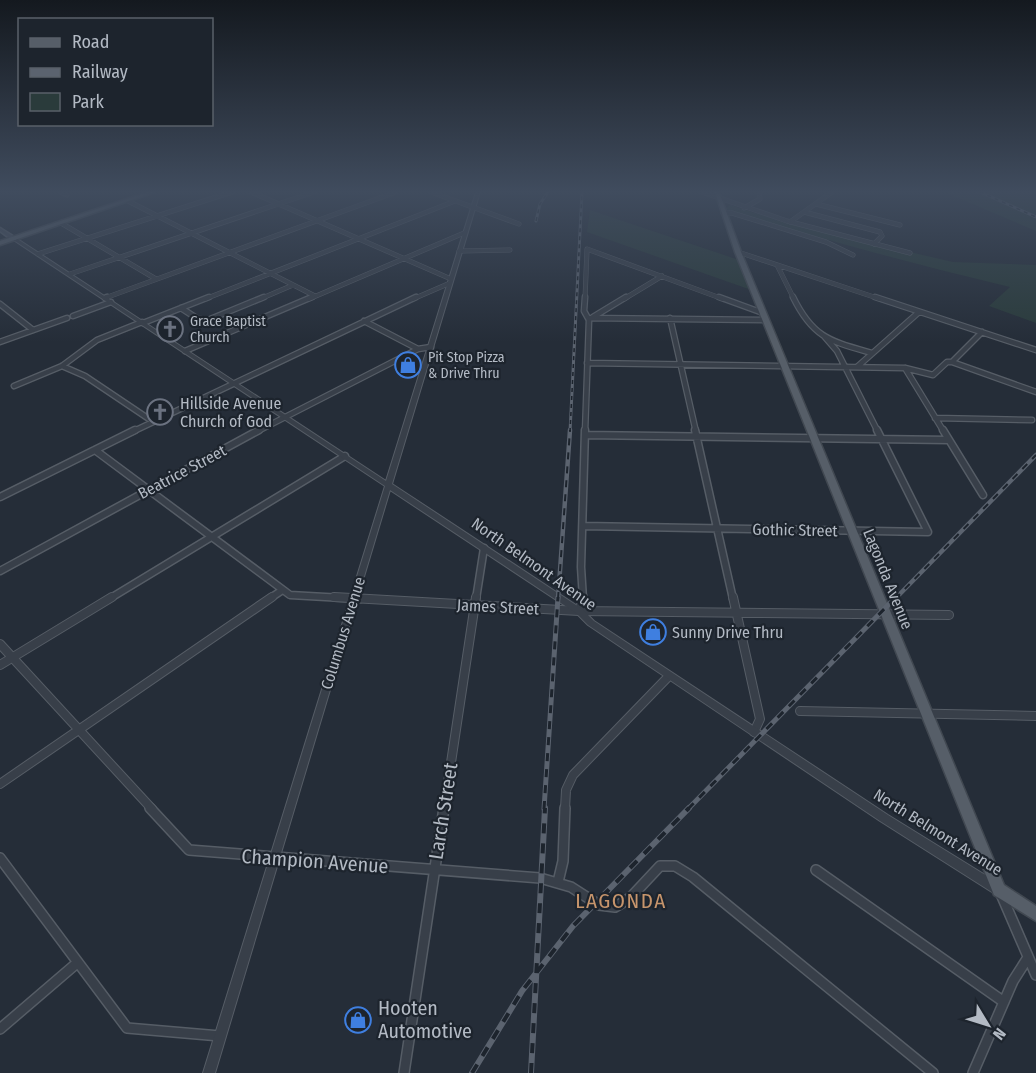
<svg xmlns="http://www.w3.org/2000/svg" width="1036" height="1073" font-family="'Fira Sans Condensed',sans-serif">
<style>
.green{fill:#2a3b3b}
.lines{fill:none;stroke-linecap:round;stroke-linejoin:round}
.minor-far4-casing{stroke:#565d66;stroke-width:5}
.minor-far3-casing{stroke:#565d66;stroke-width:7}
.minor-far2-casing{stroke:#565d66;stroke-width:9}
.minor-far1-casing{stroke:#565d66;stroke-width:10}
.minor-casing{stroke:#565d66;stroke-width:12}
.tertiary-casing{stroke:#565d66;stroke-width:2}
.secondary-casing{stroke:#565d66;stroke-width:3}
.primary-casing{stroke:#414851;stroke-width:3}
.minor-far4{stroke:#383f49;stroke-width:4}
.minor-far3{stroke:#383f49;stroke-width:4.5}
.minor-far2{stroke:#383f49;stroke-width:6}
.minor-far1{stroke:#383f49;stroke-width:8}
.minor{stroke:#383f49;stroke-width:9}
.tertiary{fill:#383f49;fill-rule:evenodd}
.secondary{fill:#474e5b;fill-rule:evenodd}
.primary{fill:#565e68;fill-rule:evenodd}
.rail-far3-casing{stroke:#5b636f;stroke-width:3}
.rail-far2-casing{stroke:#5b636f;stroke-width:4.5}
.rail-far1-casing{stroke:#5b636f;stroke-width:5}
.rail-casing{stroke:#5b636f;stroke-width:6}
.rail-far3{stroke:#1d242d;stroke-width:1.5;stroke-dasharray:4;stroke-linecap:butt}
.rail-far2{stroke:#1d242d;stroke-width:2;stroke-dasharray:7;stroke-linecap:butt}
.rail-far1{stroke:#1d242d;stroke-width:3;stroke-dasharray:8;stroke-linecap:butt}
.rail{stroke:#1d242d;stroke-width:4;stroke-dasharray:10;stroke-linecap:butt}
.labels{text-anchor:middle;dominant-baseline:central;stroke-width:4.5;stroke-linejoin:round;paint-order:stroke}
.far-poi-label{font-size:14px;fill:#b3bac4;stroke:#1d242d;text-anchor:start}
.poi-label{font-size:16px;fill:#b3bac4;stroke:#1d242d;text-anchor:start}
.street-label{font-size:16px;fill:#b3bac4;stroke:#1d242d}
.near-street-label{font-size:20px;fill:#b3bac4;stroke:#1d242d}
.near-poi-label{font-size:20px;fill:#b3bac4;stroke:#1d242d;text-anchor:start}
.near-neighbourhood-label{font-size:21px;letter-spacing:1.5px;fill:#c7956c;stroke:#1d242d}
</style>
<rect width="100%" height="100%" fill="#252d38"/>
<path class="green" d="M944,192H1036V231Z
M730,205L789,224L953,262L1036,265V323L989,306L1010,287C914,264 819,239 725,209Z
M590,210L742,261L754,291L587,232Z"/>
<g class="lines">
<g class="minor-far4-casing">
<path id="minor-far4" d="M60,192L67,195
M251,192L451,279
M431,192L519,224
M702,192L787,221L910,253
M128,201L315,296
M816,204L900,225
M744,208L760,199L759,192
M804,212L880,232L882,236L874,244
M723,213H732L826,242L853,255
M790,222L832,192
M61,223L156,279
M459,251L510,250
M738,252L880,299
M38,254L232,192
M777,265L794,299
M70,274L314,192
M105,298L396,192
M205,299L455,201
M260,299L293,285
M309,299L464,233
M413,299L450,283
M585,299L587,249L723,299
M624,299L662,276"/>
</g>
<g class="minor-far3-casing">
<path id="minor-far3" d="M585,297L584,311L589,320L585,432
M719,297L763,313
M793,297C813,338 830,341 872,353
M875,297L1036,350
M105,298L107,297
M0,304L33,330
M181,308L198,319L208,320L264,297
M73,316L111,302
M593,317L626,297
M588,318L766,320
M670,318L696,432
M364,321L418,349
M143,323L209,297
M824,336L837,351L878,432
M0,342L67,318
M185,351L312,297
M952,362L1036,392
M587,363L905,368L933,375L947,362H952L982,332
M62,366L85,376L152,421
M857,367L919,312
M905,368L944,432
M14,386L62,366L97,340L142,322
M935,418L1032,420
M132,432L416,297
M256,432L418,349L431,347"/>
</g>
<g class="minor-far2-casing">
<path id="minor-far2" d="M695,430L733,599
M943,430L983,495
M585,435L949,440
M95,450L290,595L361,599
M0,497L135,430
M583,526L928,532L877,430
M0,571L259,430
M109,599L345,456
M269,599L281,591
M476,599L484,548
M583,599L581,567L585,430"/>
</g>
<g class="minor-far1-casing">
<path id="minor-far1" d="M334,597L579,611L949,615
M733,597L760,719L754,732
M579,611L583,597
M0,644L152,809
M0,665L112,597
M800,711L1036,716
M0,784L272,597
M444,809L476,597
M565,809L566,790L573,775L669,676"/>
</g>
<g class="minor-casing">
<path id="minor" d="M150,808L189,850L540,878L571,887L599,905L615,907L630,898L660,866H675L693,877L933,1073
M0,858L127,1028L220,1036
M816,870L1004,1002
M558,882L563,861L565,808
M1001,894L1036,975
M0,1029L77,963
M404,1073L444,808
M973,1073L1013,981L1027,959"/>
</g>
<g class="tertiary-casing">
<path id="tertiary" d="M476,192H480L392,484L582,609L594,621L888,815L1003,886L1005,890L1003,894L999,896L995,894L880,821L588,625L576,613L390,490L215,1073H203L385,486L12,239L16,238L386,481Z"/>
</g>
<g class="secondary-casing">
<path id="secondary" d="M0,228L16,238V240H12L0,231Z"/>
</g>
<g class="primary-casing">
<path id="primary" d="M148,192H155L0,245V241Z
M715,192H719L741,252L1004,885L1036,906V921L994,895L735,252Z"/>
</g>
<use href="#minor-far4" class="minor-far4"/>
<use href="#minor-far3" class="minor-far3"/>
<use href="#minor-far2" class="minor-far2"/>
<use href="#minor-far1" class="minor-far1"/>
<use href="#minor" class="minor"/>
<use href="#tertiary" class="tertiary"/>
<use href="#secondary" class="secondary"/>
<use href="#primary" class="primary"/>
<g class="rail-far3-casing">
<path id="rail-far3" d="M980,192L1036,217
M536,221L540,204L548,192
M570,432L582,192"/>
</g>
<g class="rail-far2-casing">
<path id="rail-far2" d="M558,599L570,430
M895,599L1036,455"/>
</g>
<g class="rail-far1-casing">
<path id="rail-far1" d="M544,809L558,597
M688,809L896,597"/>
</g>
<g class="rail-casing">
<path id="rail" d="M472,1073L522,991L573,926L689,808
M531,1073L545,808"/>
</g>
<use href="#rail-far3" class="rail-far3"/>
<use href="#rail-far2" class="rail-far2"/>
<use href="#rail-far1" class="rail-far1"/>
<use href="#rail" class="rail"/>
</g>
<linearGradient id="sky" x2="0" y2="1"><stop stop-color="#14191f"/><stop offset="0.56" stop-color="#404c5e"/><stop offset="1" stop-color="#404c5e" stop-opacity="0"/></linearGradient>
<rect width="1036" height="342" fill="url(#sky)"/>
<defs>
<g id="church-ring" transform="scale(1.35)"><circle r="9.5" fill="#1d242d" stroke="#6b7280" stroke-width="1.5"/><path d="M-1.2-6h2.4v3.5h3.3v2.4h-3.3V6h-2.4V-.1h-3.3v-2.4h3.3Z" fill="#6b7280"/></g>
<g id="shop-ring" transform="scale(1.35)"><circle r="9.5" fill="#1d242d" stroke="#3f7fe0" stroke-width="1.5"/><path d="M-5-2.5h2.3a2.7 3.5 0 0 1 5.4 0H5L5.5 6h-11ZM-1.5-2.5h3a1.5 2.3 0 0 0-3 0Z" fill="#3f7fe0"/></g>
</defs>
<g fill-rule="evenodd">
<use href="#church-ring" x="170" y="329"/>
<use href="#shop-ring" x="408" y="365"/>
<use href="#church-ring" x="160" y="412"/>
<use href="#shop-ring" x="653" y="632"/>
<use href="#shop-ring" x="358" y="1020"/>
</g>
<g class="labels">
<g class="far-poi-label">
<text x="190" y="321">Grace Baptist<tspan x="190" dy="16">Church</tspan></text>
<text x="428" y="357">Pit Stop Pizza<tspan x="428" dy="16">&amp; Drive Thru</tspan></text>
</g>
<g class="poi-label">
<text x="180" y="403">Hillside Avenue<tspan x="180" dy="18">Church of God</tspan></text>
<text x="672" y="632">Sunny Drive Thru</text>
</g>
<g class="street-label">
<text transform="translate(182 472) rotate(-28)">Beatrice Street</text>
<text transform="translate(795 530) rotate(1)">Gothic Street</text>
<text transform="translate(534 564) rotate(35)">North Belmont Avenue</text>
<text transform="translate(888 579) rotate(68)">Lagonda Avenue</text>
<text transform="translate(498 607) rotate(3)">James Street</text>
<text transform="translate(343 633) rotate(-73)">Columbus Avenue</text>
<text transform="translate(938 832) rotate(32)">North Belmont Avenue</text>
</g>
<g class="near-street-label">
<text transform="translate(443 811) rotate(-81)">Larch Street</text>
<text transform="translate(315 861) rotate(4)">Champion Avenue</text>
</g>
<g class="near-poi-label">
<text x="378" y="1008">Hooten<tspan x="378" dy="23">Automotive</tspan></text>
</g>
<g class="near-neighbourhood-label">
<text x="621" y="901">LAGONDA</text>
</g>
</g>
<rect x="18" y="18" width="195" height="108" fill="#1d242d" stroke="#596069" stroke-width="1.5"/>
<rect x="30" y="38" width="30" height="9" fill="#565e68" stroke="#596069" stroke-width="1.5"/>
<text x="72" y="48" font-size="18" fill="#b3bac4">Road</text>
<rect x="30" y="68" width="30" height="9" fill="#5b636f" stroke="#596069" stroke-width="1.5"/>
<text x="72" y="78" font-size="18" fill="#b3bac4">Railway</text>
<rect x="30" y="93" width="30" height="18" fill="#2a3b3b" stroke="#596069" stroke-width="1.5"/>
<text x="72" y="108" font-size="18" fill="#b3bac4">Park</text>
<g transform="translate(988 1025) rotate(128)" stroke="#1d242d" stroke-width="4.5" paint-order="stroke">
<path d="M0-4.5L10 22L0 15L-10 22Z" fill="#b3bac4"/>
<text y="-9" font-size="16" font-weight="bold" text-anchor="middle" fill="#b3bac4">N</text>
</g>
</svg>
